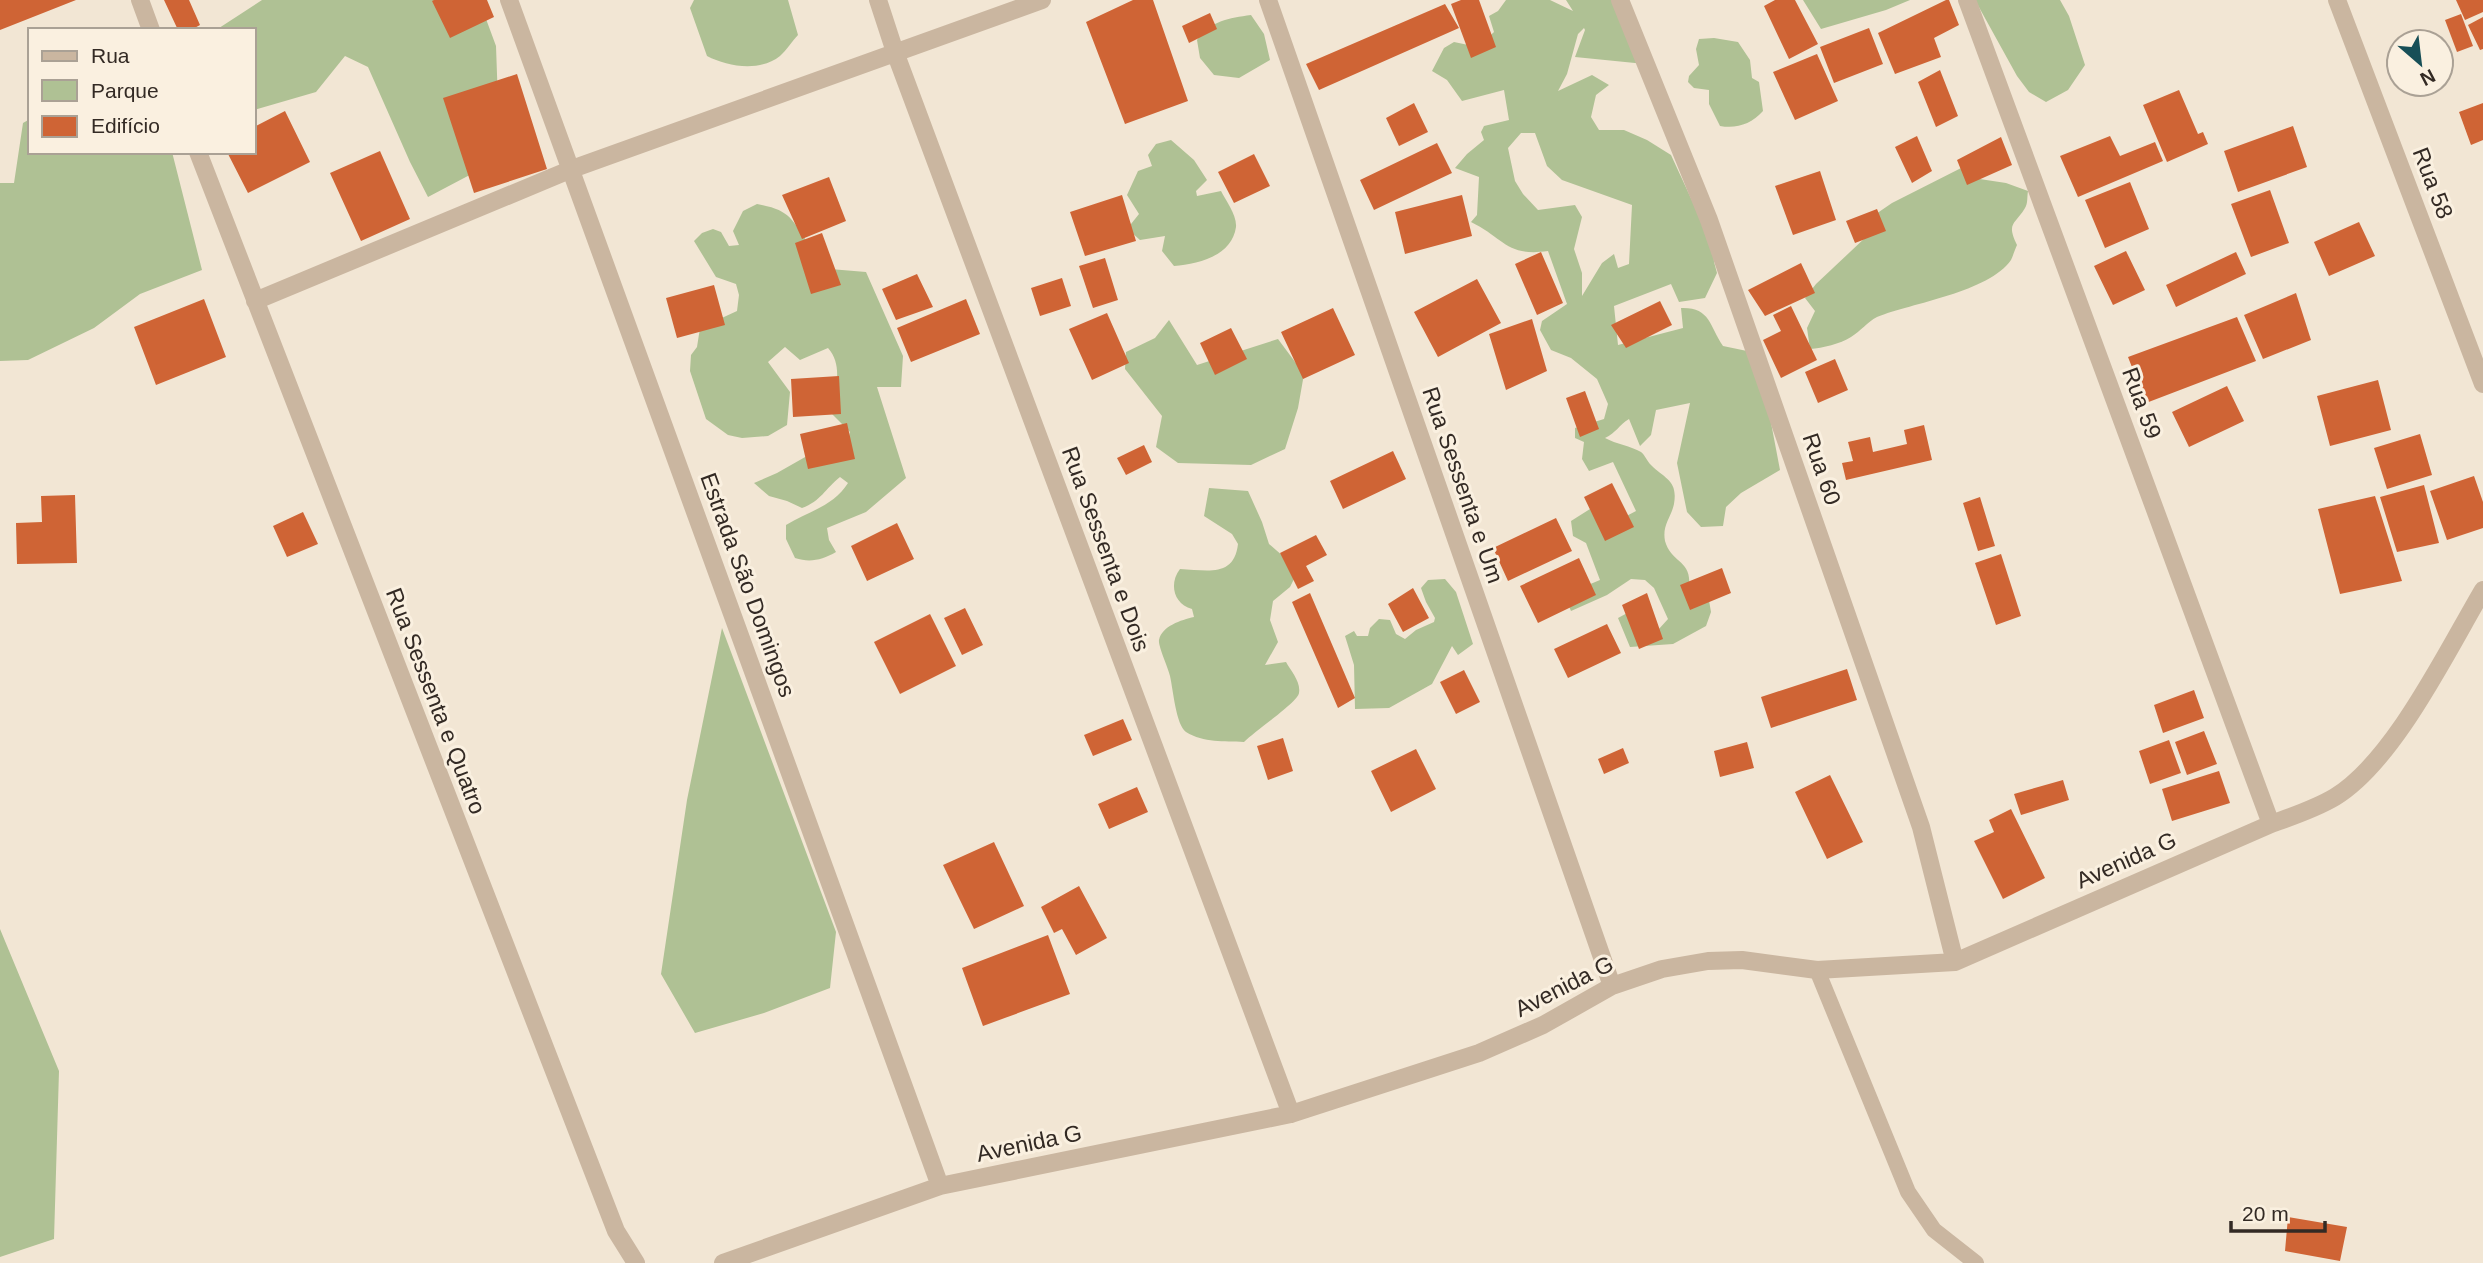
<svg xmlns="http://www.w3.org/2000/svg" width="2483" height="1263" font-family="Helvetica,sans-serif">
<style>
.green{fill:#afc194;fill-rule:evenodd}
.building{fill:#cf6435}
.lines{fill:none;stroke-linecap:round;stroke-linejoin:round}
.service{stroke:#cab6a0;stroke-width:16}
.minor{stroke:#cab6a0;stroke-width:18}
.labels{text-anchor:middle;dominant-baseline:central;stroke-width:6;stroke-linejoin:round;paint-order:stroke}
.street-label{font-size:23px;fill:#332a24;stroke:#faf0e0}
</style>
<rect width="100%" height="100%" fill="#f2e6d4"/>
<path class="green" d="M262,0H479L496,46L500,159L428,197L410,162L368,67L345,56L316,92L254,110V30H216Z
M694,0H788L798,35C792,41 787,50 780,56C760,72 728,67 707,56L690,8Z
M1506,0H1550L1573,11L1566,0H1615L1645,64L1575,57L1585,30L1584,28L1578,34L1567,74L1558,91L1592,75L1609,85L1596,95L1591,117L1599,130H1624L1647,140L1671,155L1713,246L1714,262L1717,273L1705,298L1679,302L1671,284L1614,306L1618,345L1683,328L1681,308C1710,307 1709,325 1723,346L1747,351L1768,407L1780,470L1741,493L1726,507L1723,526L1701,527L1687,512L1677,463L1690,403L1656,410L1651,435L1640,446L1629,419C1619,425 1616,433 1605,438C1616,444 1631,446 1641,452C1645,455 1647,461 1651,465C1665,479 1678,480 1674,504C1671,518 1662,525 1665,541C1671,563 1692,560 1689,586L1707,589L1711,612L1706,626L1673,644L1630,647L1618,618L1631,611L1658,630L1668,619L1654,588L1645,580L1631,579L1607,595L1571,611L1564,595L1600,580L1586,543L1573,536L1571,521L1590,509L1602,529L1636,511L1613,462L1589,471L1582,459L1584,442L1575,438V428L1604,419L1608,404L1597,379L1571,358L1551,350L1540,330L1542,321L1567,304L1548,251C1506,257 1504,238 1471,222L1477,215L1479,177L1455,168L1467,154L1484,140L1481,132L1484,126L1509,120L1504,90L1462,101L1447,80L1432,71L1444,48L1454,42L1478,47L1494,32L1489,16L1498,11ZM1521,133H1535L1547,166L1562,180L1632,205L1629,264L1618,268L1614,254L1602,263L1582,296V273L1574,249L1582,217L1575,205L1538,210L1523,194L1515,181L1508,148Z
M1803,0H1910L1886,10L1821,29Z
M1975,0H2060L2069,16L2085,65L2068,90L2046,102L2029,92L2017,76Z
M1251,15L1264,34L1270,60L1239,78L1214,75L1200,58L1197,40C1210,21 1229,18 1251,15Z
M1714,38L1738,42L1750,60L1752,78L1759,82L1763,111C1751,124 1737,129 1720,126L1709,104V90L1694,88L1688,82L1689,76L1699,65L1696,49L1699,39Z
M30,119V152H172L202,270L140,294L94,328L28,360L0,361V183H14L23,123Z
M1171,140L1194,160L1207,180L1196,191L1197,196L1221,191C1226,201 1237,215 1236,227C1232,256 1198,264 1174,266L1162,251L1165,236L1140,240L1130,231L1131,224L1139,214L1127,195L1138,171L1152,166L1148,155L1156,144Z
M1971,163L1973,178L2006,183L2028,191C2027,196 2028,204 2025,208C2015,225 2006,222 2017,245C2015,249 2013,256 2011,260C1989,292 1912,303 1877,317C1867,322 1861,331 1851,337C1840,344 1823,348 1810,349L1807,328L1815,311L1805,298L1816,284L1867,236L1873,216L1892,203Z
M757,204C790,210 791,218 808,243C815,252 823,260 830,269L866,272L903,356L901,387H877L906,478L866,512L827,528L829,540L836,552C822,560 810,563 795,558L786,539V525C807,512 834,506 848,483L840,477C825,489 821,501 802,508L787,501L769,496L754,483L777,473L821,448L848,441L850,432L831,413C835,391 844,366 828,348L800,360L785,347L768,362L790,392L787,425L768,436L742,438L728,435L706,419L690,371L691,355L697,347L700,328L737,311L739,295L736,284L716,277L694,241L702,233L713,229L721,232L729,246L739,245L733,231L743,211Z
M1169,320L1197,365L1278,339L1304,374L1298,408L1285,449L1251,465L1178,463L1156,447L1162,416L1125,369L1126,352L1155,338Z
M1209,488L1248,491L1262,522L1269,544L1292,564L1297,573L1290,587L1273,601L1270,620L1278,642L1265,665L1286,662C1291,671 1301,682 1299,693C1298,702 1255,731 1244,742C1224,741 1204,743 1186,732C1176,725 1173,689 1170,676C1168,667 1158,646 1159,640C1162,626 1181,620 1194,617L1192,609C1173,604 1169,583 1180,569C1207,570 1234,578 1238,544L1232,534L1204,516Z
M1445,579L1456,592L1473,644L1458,655L1452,646L1432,684L1389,708L1355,709L1354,665L1345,636L1354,631L1357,636H1368L1370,628L1379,619L1390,620L1396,634L1405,639L1416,630L1434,622L1435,618L1426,602L1421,588L1428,580Z
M722,628L836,932L830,988L764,1013L695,1033L661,974L687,800Z
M0,929L59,1071L54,1239L0,1257Z"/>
<path class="building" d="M0,0H76L0,30Z
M164,0H189L200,25L191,30H178Z
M434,0H487L494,17L450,38L432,1Z
M1133,0H1153L1188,101L1125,124L1086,22Z
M1461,0H1479L1496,47L1471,58L1451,4Z
M1775,0H1795L1818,44L1789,59L1764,6Z
M1946,0H1949L1959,25L1934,38L1941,57L1895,74L1878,33Z
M2456,0H2483V12L2465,20Z
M1445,4L1459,28L1319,90L1306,64Z
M1210,13L1217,29L1189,43L1182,26Z
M2461,14L2473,46L2457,52L2445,20Z
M2483,17V49L2480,50L2468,25Z
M1869,28L1883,64L1834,83L1820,47Z
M1817,54L1838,101L1795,120L1773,72Z
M1940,70L1958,116L1936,127L1918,82Z
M517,74L547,169L474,193L443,98Z
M2179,90L2198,134L2203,132L2208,144L2167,162L2143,105Z
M1414,103L1428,132L1399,146L1386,118Z
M2483,103V140L2471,145L2459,112Z
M285,111L310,162L248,193L227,152H254V127Z
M2293,126L2307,167L2238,192L2224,151Z
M1917,136L1932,171L1912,183L1895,147Z
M2110,136L2120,156L2155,142L2163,161L2078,197L2060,156Z
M2001,137L2012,165L1967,185L1957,160Z
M1437,143L1452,173L1374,210L1360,180Z
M380,151L410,219L361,241L330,173Z
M1254,154L1270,186L1234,203L1218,172Z
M1820,171L1836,220L1793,235L1775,186Z
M829,177L846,221L802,239L782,195Z
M2130,182L2149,229L2105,248L2085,200Z
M2270,190L2289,243L2251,257L2231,204Z
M1122,195L1136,241L1085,256L1070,212Z
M1462,195L1472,236L1405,254L1395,212Z
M1877,209L1886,231L1855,243L1846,221Z
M2359,222L2375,256L2329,276L2314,242Z
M822,233L841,285L811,294L795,243Z
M2126,251L2145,290L2113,305L2094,266Z
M1541,252L1563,303L1537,315L1515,264Z
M2236,252L2246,274L2176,307L2166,285Z
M1105,258L1118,300L1093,308L1079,266Z
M1801,263L1815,293L1765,316L1748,290Z
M917,274L933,307L896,320L882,289Z
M1062,278L1071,306L1040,316L1031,288Z
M1477,279L1501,323L1438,357L1414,312Z
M714,285L725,325L677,338L666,298Z
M2296,293L2311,340L2263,359L2244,315Z
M204,299L226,357L156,385L134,327Z
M966,299L980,334L911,362L897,328Z
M1660,301L1672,325L1626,348L1611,325Z
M1791,306L1817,360L1781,378L1763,340L1781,331L1773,315Z
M1333,308L1355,355L1303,379L1281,332Z
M1107,313L1129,363L1092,380L1069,329Z
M2237,317L2256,361L2146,403L2128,357Z
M1532,319L1547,371L1506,390L1489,334Z
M1231,328L1247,359L1215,375L1200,343Z
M1835,359L1848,390L1818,403L1805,372Z
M839,376L841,414L793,417L791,379Z
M2378,380L2391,430L2330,446L2317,396Z
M2227,386L2244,421L2189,447L2172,412Z
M1585,391L1599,429L1580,437L1566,398Z
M847,423L855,459L808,469L800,434Z
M1924,425L1932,460L1846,480L1842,463L1853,461L1848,442L1870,437L1873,452L1907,444L1904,430Z
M2420,434L2432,475L2387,489L2374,448Z
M1144,445L1152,462L1126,475L1117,458Z
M1393,451L1406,479L1343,509L1330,481Z
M2474,476L2483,502V528L2447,540L2430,491Z
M1612,483L1634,527L1605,541L1584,497Z
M2424,485L2439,543L2397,552L2380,497Z
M75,495L77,563L17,564L16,523L42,522L41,496Z
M2375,496L2402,581L2340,594L2318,509Z
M1980,497L1995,546L1978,551L1963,503Z
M303,512L318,544L287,557L273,526Z
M1556,518L1572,551L1508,581L1493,548Z
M897,523L914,559L867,581L851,546Z
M1316,535L1327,555L1306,566L1314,581L1298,589L1280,553Z
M2001,554L2021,616L1996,625L1975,563Z
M1579,558L1596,595L1538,623L1520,586Z
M1722,568L1731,593L1690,610L1680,585Z
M1413,588L1429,618L1403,632L1388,604Z
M1310,593L1355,698L1338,708L1292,602Z
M1647,593L1663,639L1639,649L1622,605Z
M965,608L983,645L962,655L944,618Z
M930,614L956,666L900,694L874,642Z
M1607,624L1621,653L1568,678L1554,649Z
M1847,669L1857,700L1771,728L1761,697Z
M1464,670L1480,702L1456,714L1440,682Z
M2194,690L2204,718L2163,733L2154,705Z
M1123,719L1132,740L1093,756L1084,735Z
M2204,731L2217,764L2187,775L2175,742Z
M1283,738L1293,771L1268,780L1257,746Z
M2169,740L2181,773L2150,784L2139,751Z
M1747,742L1754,768L1720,777L1714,751Z
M1623,748L1629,763L1604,774L1598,759Z
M1416,749L1436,789L1391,812L1371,771Z
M2219,771L2230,803L2172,821L2162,789Z
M1830,775L1863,842L1827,859L1795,792Z
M2063,780L2069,800L2021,815L2014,794Z
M1137,787L1148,812L1109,829L1098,804Z
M2011,809L2045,878L2003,899L1974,841L1994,832L1989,820Z
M994,842L1024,906L974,929L943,865Z
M1079,886L1107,938L1076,955L1062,929L1054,933L1041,907Z
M1048,935L1070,994L983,1026L962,968Z
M2288,1217L2347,1227L2340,1261L2285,1251Z"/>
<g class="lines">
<path class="service" d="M1817,970L1908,1192L1934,1230L1976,1263"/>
<path class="minor" d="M140,0L151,30
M509,0L940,1186
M878,0L895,52L1291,1114
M1268,0L1612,986
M1620,0L1709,220L1921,827L1955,962
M1967,0L2271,824
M2337,0L2483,384
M198,152L616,1231L636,1263
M255,301L572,169L1042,0
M723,1263L940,1186L1291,1114L1479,1053L1543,1025L1612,986L1662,969L1708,961L1742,960L1817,970L1955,962L2271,824C2293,816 2315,809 2335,797C2394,761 2447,651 2483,590"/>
</g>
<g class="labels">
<g class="street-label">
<text transform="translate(2433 183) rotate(69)">Rua 58</text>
<text transform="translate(2142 403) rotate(70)">Rua 59</text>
<text transform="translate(1822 469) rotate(71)">Rua 60</text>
<text transform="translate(1463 485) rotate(71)">Rua Sessenta e Um</text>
<text transform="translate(1106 549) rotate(70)">Rua Sessenta e Dois</text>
<text transform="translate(748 585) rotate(70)">Estrada São Domingos</text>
<text transform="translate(436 701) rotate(69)">Rua Sessenta e Quatro</text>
<text transform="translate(2126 860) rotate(-24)">Avenida G</text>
<text transform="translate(1564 986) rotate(-27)">Avenida G</text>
<text transform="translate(1029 1143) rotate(-12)">Avenida G</text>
</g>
</g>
<rect x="28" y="28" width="228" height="126" fill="#faf0e0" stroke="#aaa195" stroke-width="2"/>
<rect x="42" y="51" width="35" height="10" fill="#cab6a0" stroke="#aaa195" stroke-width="2"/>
<text x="91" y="63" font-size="21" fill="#332a24">Rua</text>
<rect x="42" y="80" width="35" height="21" fill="#afc194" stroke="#aaa195" stroke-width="2"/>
<text x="91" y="98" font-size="21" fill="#332a24">Parque</text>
<rect x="42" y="116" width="35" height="21" fill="#cf6435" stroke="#aaa195" stroke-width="2"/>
<text x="91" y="133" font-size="21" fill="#332a24">Edifício</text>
<g transform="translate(2420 63) rotate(152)"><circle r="33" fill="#faf0e0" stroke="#aaa195" stroke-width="2"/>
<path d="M0-5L12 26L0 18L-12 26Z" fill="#174f57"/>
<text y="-10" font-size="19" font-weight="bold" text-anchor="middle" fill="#332a24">N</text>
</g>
<path d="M2231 1221v10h94v-10" fill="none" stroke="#332a24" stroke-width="3.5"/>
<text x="2242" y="1221" font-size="21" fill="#332a24" stroke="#faf0e0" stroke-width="5" paint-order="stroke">20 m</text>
</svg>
